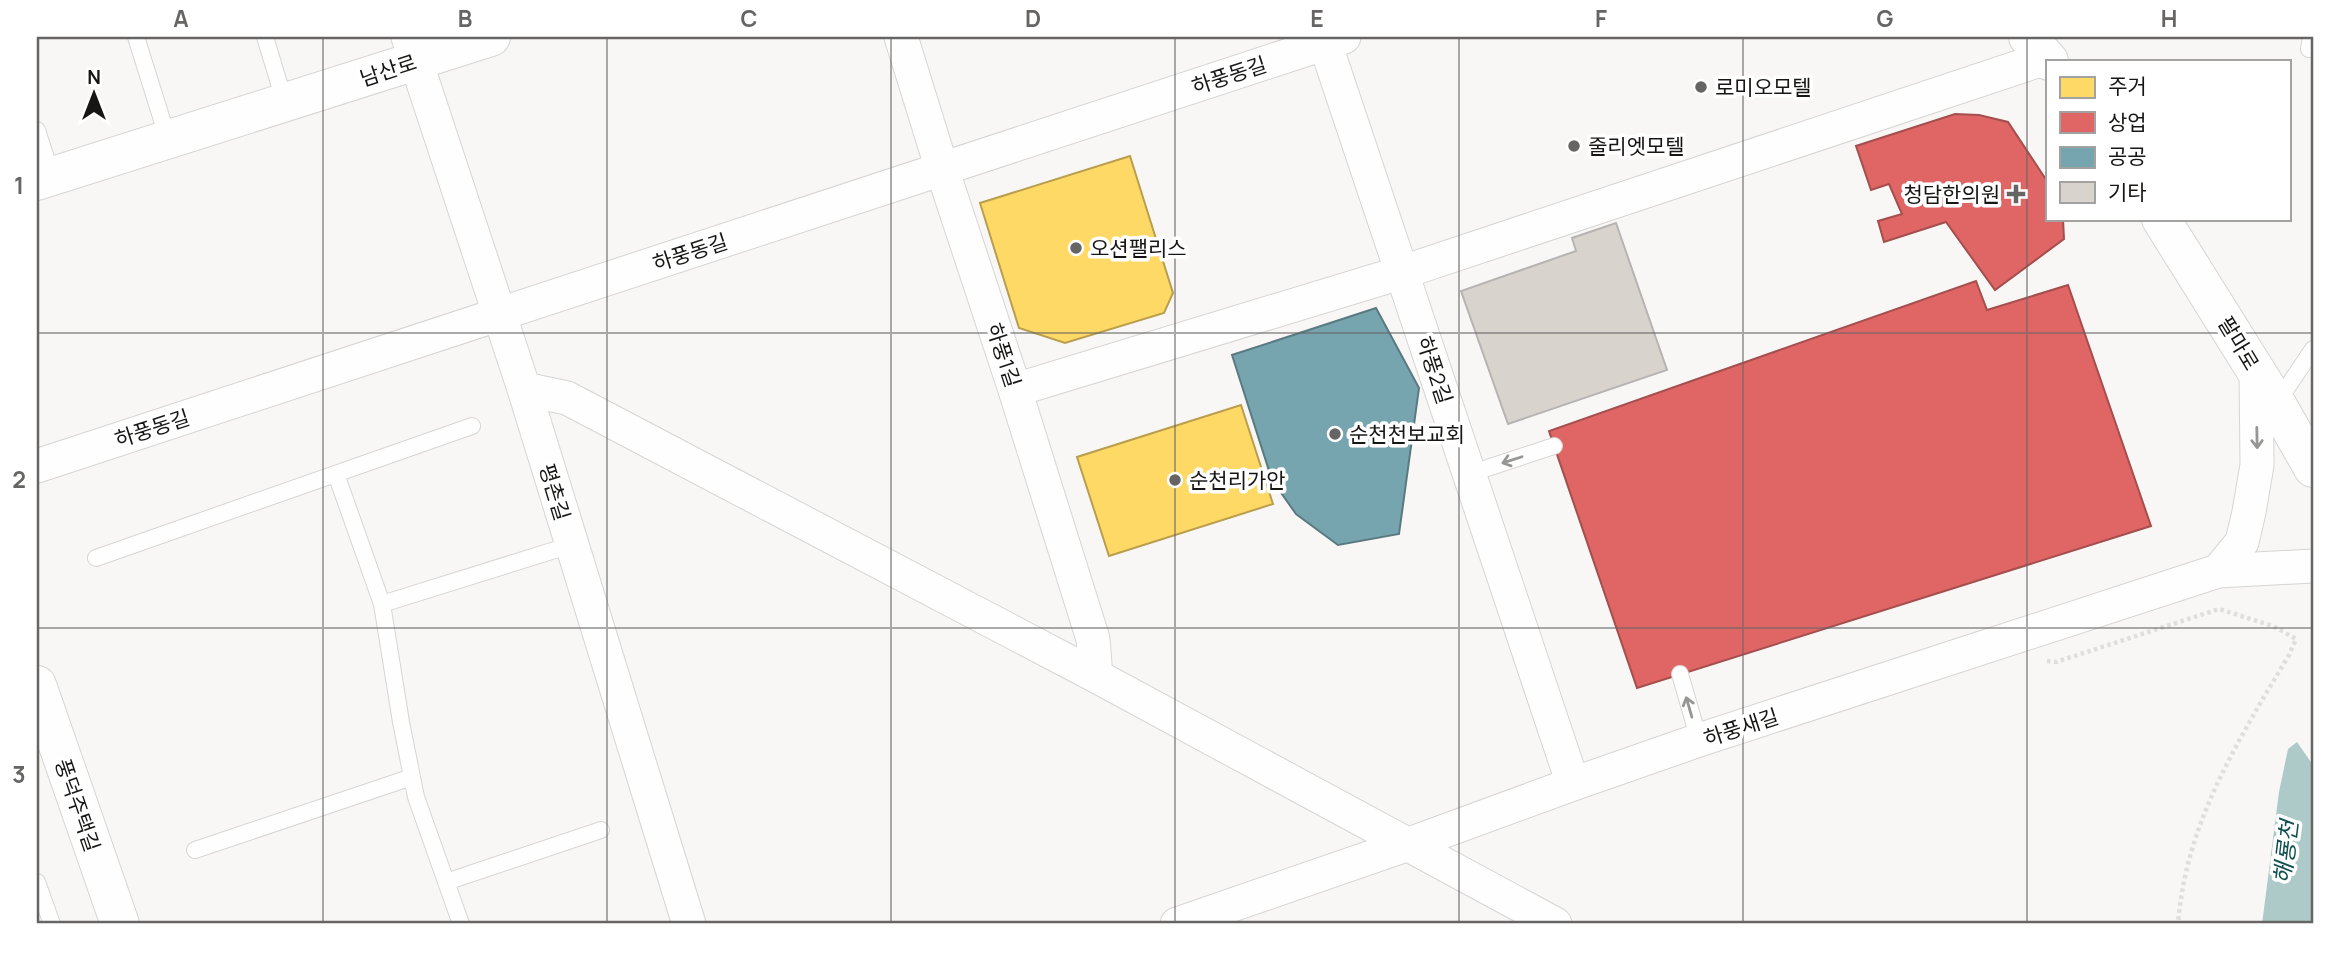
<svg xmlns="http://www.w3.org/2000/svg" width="2350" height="961" font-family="Manrope,'Noto Sans KR',sans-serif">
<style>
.water{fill:#adcac9}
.homes{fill:#ffd966;stroke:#b99e4e;stroke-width:2}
.shops{fill:#e06666;stroke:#a44e4e;stroke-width:2}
.public{fill:#76a5af;stroke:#5a7a81;stroke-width:2}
.building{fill:#d9d3ce;stroke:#b6b4b3;stroke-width:2}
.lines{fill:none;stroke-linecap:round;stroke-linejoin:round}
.service-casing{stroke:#d6d5d4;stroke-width:18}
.minor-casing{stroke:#d6d5d4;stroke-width:35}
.tertiary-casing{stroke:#d6d5d4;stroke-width:40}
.secondary-casing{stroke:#d6d5d4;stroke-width:40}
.path{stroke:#dededd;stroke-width:4.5;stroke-dasharray:3.5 3.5;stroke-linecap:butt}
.service{stroke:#fefefe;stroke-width:16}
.minor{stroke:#fefefe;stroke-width:33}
.tertiary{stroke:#fefefe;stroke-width:38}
.secondary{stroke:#fefefe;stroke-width:38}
.oneway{stroke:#969695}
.grid{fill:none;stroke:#666564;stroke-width:2;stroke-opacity:0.55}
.poi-dot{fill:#666564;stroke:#fff;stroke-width:2.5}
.labels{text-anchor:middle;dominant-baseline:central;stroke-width:7;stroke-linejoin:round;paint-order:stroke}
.street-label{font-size:21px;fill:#171615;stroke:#fff}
.poi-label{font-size:21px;fill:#171615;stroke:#fff;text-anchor:start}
.water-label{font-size:23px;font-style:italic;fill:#115050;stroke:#fff}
.neatline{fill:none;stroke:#666564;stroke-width:2.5}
.grid-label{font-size:23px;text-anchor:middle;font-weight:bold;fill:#666564}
</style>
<rect width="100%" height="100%" fill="#f9f7f6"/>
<path class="water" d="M2297,742L2313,765V912L2311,924H2262L2279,792L2288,749Z"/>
<path class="homes" d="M1130,156L1173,293L1164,313L1065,343L1019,328L980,203Z
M1241,405L1273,504L1109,556L1077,457Z"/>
<path class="shops" d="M1955,114L1979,115L2008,122L2047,181V219H2063L2064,239L1995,290L1946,222L1884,242L1878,221L1902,214L1889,184L1871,190L1856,146Z
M1976,281L1987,310L2068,285L2151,526L1637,688L1549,431Z"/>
<path class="public" d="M1376,308L1419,388L1399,534L1338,545L1296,514L1272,480L1232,355Z"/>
<path class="building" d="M1616,223L1667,370L1508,424L1461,291L1576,251L1572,238Z"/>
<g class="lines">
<g class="service-casing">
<path id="service" d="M136,37L168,139
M265,37L285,103
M2311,37L2309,49H2313
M37,130L52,177
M2278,401L2313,349
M336,474L382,604L401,722L416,797L461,924
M1469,474L1554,446
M96,558L472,426
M382,604L571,545
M1680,674L1699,740
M195,850L412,777
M37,882L52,924
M446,882L601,830"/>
</g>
<g class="minor-casing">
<path id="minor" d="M408,37L524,389L689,924
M901,37L942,169L1015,390L1093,639L1096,676
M1323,37L1573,784
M524,389L567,398L1096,676L1555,924
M1015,390L1403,272L2046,58
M37,466L1344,37
M2218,571L2242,542L2249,512L2257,465L2256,370
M1177,924L1409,844L1573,784L1699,740L2218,571L2313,566"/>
</g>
<g class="tertiary-casing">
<path id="tertiary" d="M37,181L491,37
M37,685L120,924"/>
</g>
<g class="secondary-casing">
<path id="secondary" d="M2028,37L2049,61
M2161,219L2276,403L2313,468"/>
</g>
<path class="path" d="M2047,661L2056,662L2219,609L2273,626L2296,639L2289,655C2238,741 2186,822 2178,924"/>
<use href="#service" class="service"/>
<use href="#minor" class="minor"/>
<use href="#tertiary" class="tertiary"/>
<use href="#secondary" class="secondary"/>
</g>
<defs><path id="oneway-shaft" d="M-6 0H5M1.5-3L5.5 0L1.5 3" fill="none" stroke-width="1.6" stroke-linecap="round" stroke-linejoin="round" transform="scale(1.75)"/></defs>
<g class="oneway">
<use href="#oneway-shaft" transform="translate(2257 438) rotate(89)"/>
<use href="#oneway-shaft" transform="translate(1512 460) rotate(162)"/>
<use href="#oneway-shaft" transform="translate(1689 707) rotate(-106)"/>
</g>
<path class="grid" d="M323,37V924M607,37V924M891,37V924M1175,37V924M1459,37V924M1743,37V924M2027,37V924M37,333H2313M37,628H2313"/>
<g class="poi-dot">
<circle cx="1701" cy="87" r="7"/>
<circle cx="1574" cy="146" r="7"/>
<path d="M2012.5 183.5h7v7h7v7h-7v7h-7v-7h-7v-7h7z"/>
<circle cx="1076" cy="248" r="7"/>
<circle cx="1335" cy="434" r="7"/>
<circle cx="1175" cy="480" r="7"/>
</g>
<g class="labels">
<g class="street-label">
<text transform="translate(388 70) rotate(-18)">남산로</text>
<text transform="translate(1229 75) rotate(-18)">하풍동길</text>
<text transform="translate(690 252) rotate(-18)">하풍동길</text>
<text transform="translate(2239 343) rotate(59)">팔마로</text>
<text transform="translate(1004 355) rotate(72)">하풍1길</text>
<text transform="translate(1435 370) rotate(72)">하풍2길</text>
<text transform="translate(152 428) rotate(-18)">하풍동길</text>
<text transform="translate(555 492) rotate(73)">평촌길</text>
<text transform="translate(1741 727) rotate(-18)">하풍새길</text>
<text transform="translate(78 805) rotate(71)">풍덕주택길</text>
</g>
<g class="poi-label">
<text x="1715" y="87">로미오모텔</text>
<text x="1588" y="146">줄리엣모텔</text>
<text x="2000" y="194" text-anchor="end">청담한의원</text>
<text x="1090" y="248">오션팰리스</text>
<text x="1349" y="434">순천천보교회</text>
<text x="1189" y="480">순천리가안</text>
</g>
<g class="water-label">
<text transform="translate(2285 852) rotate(-83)">해룡천</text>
</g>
</g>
<rect width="2350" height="961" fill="none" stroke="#ffffff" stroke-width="77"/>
<rect x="2046" y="60" width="245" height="161" fill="#ffffff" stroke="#a2a2a1" stroke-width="2"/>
<rect x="2060" y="77" width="35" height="21" fill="#ffd966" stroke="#a2a2a1" stroke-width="2"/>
<text x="2108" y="94" font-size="21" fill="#171615">주거</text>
<rect x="2060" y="112" width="35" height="21" fill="#e06666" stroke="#a2a2a1" stroke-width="2"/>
<text x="2108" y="130" font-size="21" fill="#171615">상업</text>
<rect x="2060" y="147" width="35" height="21" fill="#76a5af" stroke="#a2a2a1" stroke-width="2"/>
<text x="2108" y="164" font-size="21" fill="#171615">공공</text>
<rect x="2060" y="182" width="35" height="21" fill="#d9d3ce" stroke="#a2a2a1" stroke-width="2"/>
<text x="2108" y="200" font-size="21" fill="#171615">기타</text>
<g transform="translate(94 94)" stroke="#ffffff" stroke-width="5" paint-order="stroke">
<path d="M0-5L12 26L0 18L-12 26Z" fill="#171615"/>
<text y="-10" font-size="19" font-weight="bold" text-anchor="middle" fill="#171615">N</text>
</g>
<rect x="38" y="38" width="2274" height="884" class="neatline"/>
<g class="grid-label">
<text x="181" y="27">A</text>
<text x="465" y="27">B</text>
<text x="749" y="27">C</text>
<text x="1033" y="27">D</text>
<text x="1317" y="27">E</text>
<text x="1601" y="27">F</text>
<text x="1885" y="27">G</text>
<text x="2169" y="27">H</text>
<text x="19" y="194">1</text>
<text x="19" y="488">2</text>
<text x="19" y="783">3</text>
</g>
</svg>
